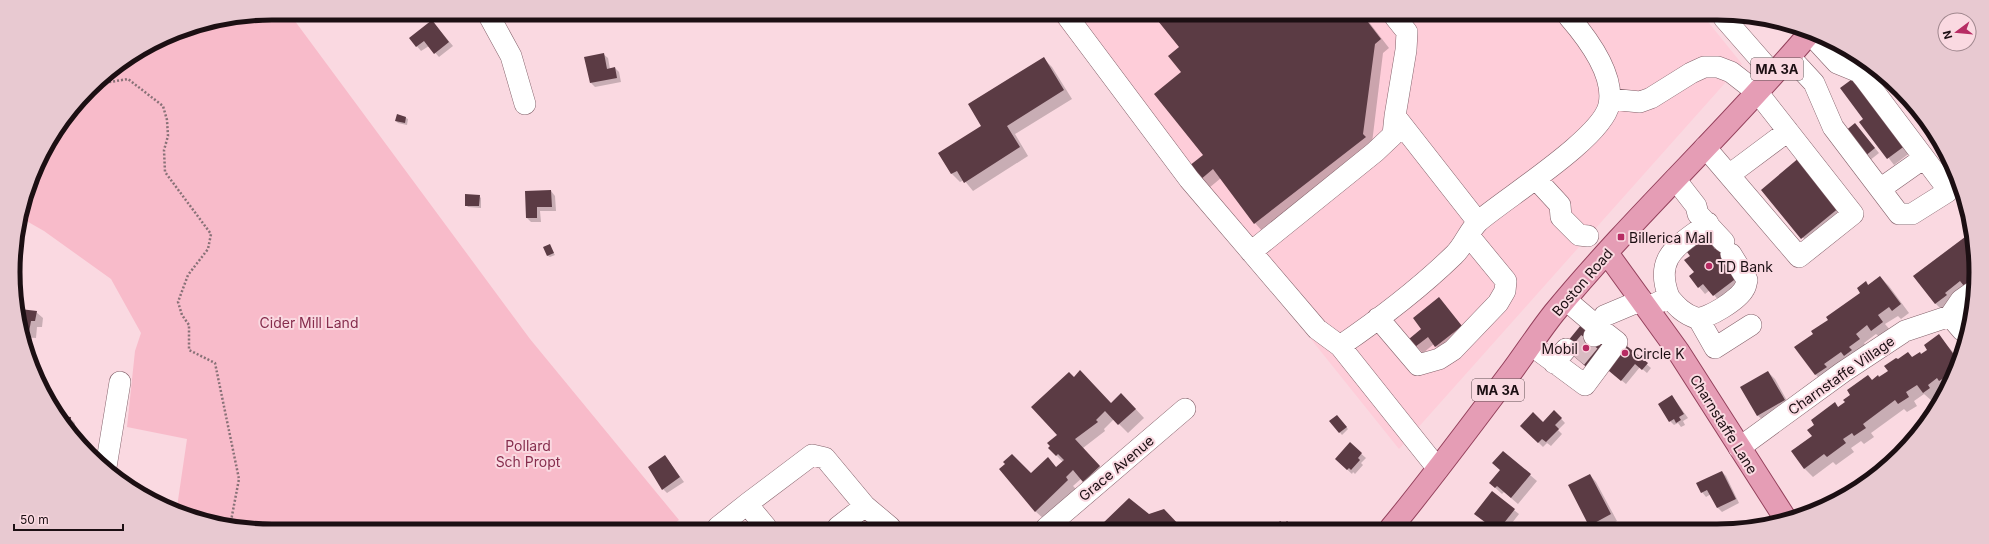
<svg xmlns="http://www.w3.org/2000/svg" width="1989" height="544" font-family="Inter,sans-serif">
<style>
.built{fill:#fecdd9}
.green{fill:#f8bbca}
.shadow{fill:#0003}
.building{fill:#5b3b44}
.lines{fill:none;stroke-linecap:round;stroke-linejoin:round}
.minor-tunnel{stroke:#d9bbc2;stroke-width:21;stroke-dasharray:21 10;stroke-linecap:butt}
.minor-casing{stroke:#83616a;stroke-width:22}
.major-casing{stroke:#94415c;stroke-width:24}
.path{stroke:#887177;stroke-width:2.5;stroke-dasharray:2 2;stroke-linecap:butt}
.minor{stroke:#fff;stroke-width:21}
.major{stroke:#e59db5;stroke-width:22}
.poi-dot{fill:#b72b63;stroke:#fad9e1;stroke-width:1.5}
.labels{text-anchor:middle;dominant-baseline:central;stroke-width:4;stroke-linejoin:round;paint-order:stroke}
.shield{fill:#fad9e1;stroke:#5f4c51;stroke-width:1}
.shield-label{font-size:13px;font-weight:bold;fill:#1c0f13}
.poi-label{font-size:14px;fill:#1c0f13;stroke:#fad9e1;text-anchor:start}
.street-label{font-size:14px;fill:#1c0f13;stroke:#fad9e1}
.park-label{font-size:14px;fill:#862d4d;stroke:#fad9e1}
.rim{fill:none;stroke:#1c0f13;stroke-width:5}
</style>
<rect width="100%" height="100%" fill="#fad9e1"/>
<path class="built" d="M1052,16L1705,18L1742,64L1399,449Z"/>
<path class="green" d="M272,13H289L530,339L679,520L670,527L222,526L177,507L187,439L127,427L135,351L141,333L111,279L44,231L23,219L40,158L101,77L173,33Z"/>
<path class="shadow" d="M1156,16L1365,17L1389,48L1383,53L1372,143L1263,232L1255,223L1221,178L1209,188L1200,179L1204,155L1183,73L1180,47Z
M432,21L453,46L439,57L429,46L421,51L410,38Z
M603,54L608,58L610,69L615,68L619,72L621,82L595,87L591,83Z
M1043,58L1052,67L1072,99L1015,134L1028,156L973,191L964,180L960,182L952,174L939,153L983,126Z
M1912,110H1914L1926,121L1922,124Z
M397,116L406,118L408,119L407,125L398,123L396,121Z
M1864,119L1911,152L1894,165L1861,122Z
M1855,124L1879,153L1869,161Z
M1808,167L1848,216L1811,247L1762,190Z
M551,191L555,196L556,211H540L541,222H531L527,218Z
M479,196L481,198V208L468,207L466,205Z
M1971,238V292L1944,312L1935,303L1967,241Z
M1730,239L1736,245L1743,284L1720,302L1710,290L1705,294L1690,276L1695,272L1691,256L1700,243L1703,246L1708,242L1716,249Z
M549,245L555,255L550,257L548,256Z
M1880,277L1889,286L1909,313L1901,319L1898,316L1885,324L1891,331L1881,338L1876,334L1864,343L1867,348L1824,383L1816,375L1796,347L1814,334L1862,293L1866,283L1869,286Z
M1439,298L1467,333L1442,353L1434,344L1423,353L1410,339L1423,329Z
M21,310L36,312L43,318L42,327H37L36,338L22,337Z
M1939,336L1958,358L1947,387L1935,394L1938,397L1932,401L1924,394L1914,401L1917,406L1907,412L1904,409L1871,433L1874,437L1864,444L1861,441L1851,448L1854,452L1836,465L1833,462L1813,477L1804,468L1815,425L1835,404L1839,408L1872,380L1921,355L1929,350Z
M1623,344L1651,368L1647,373L1640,367L1626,384L1609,370Z
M1768,372L1775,379L1790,406L1764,421L1757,415Z
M1074,378L1111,404L1130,403L1144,418L1128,433L1114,419L1104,429L1105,431L1083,448L1108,475L1093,489L1082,478L1073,486L1076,489L1044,519L1035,511L1031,474L1048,459L1057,468L1063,462L1049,448L1058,435Z
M1672,396L1688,418L1683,421L1685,425L1681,427L1678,423L1674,425L1670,421Z
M1554,411L1565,423L1558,430L1562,434L1551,446L1547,443L1543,447L1522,426L1543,423Z
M1336,416L1348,429L1342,435L1330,421Z
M60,417L70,418L75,423L73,435L66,429Z
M1350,444L1366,458L1361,463L1363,465L1355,474L1353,472L1352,474L1340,463Z
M665,456L684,482L667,493L663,489Z
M1493,463L1530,475L1537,481L1518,504L1504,492L1502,494L1490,483L1501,471Z
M1722,472L1726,476L1739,503L1722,512L1717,507L1711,494L1706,497L1702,492Z
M1590,475L1596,482L1617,521L1603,529H1593L1590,525Z
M1492,493L1519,514L1508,528H1493L1480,518Z"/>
<path class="building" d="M1154,16L1364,17L1381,39L1375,44L1363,134L1366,137L1254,224L1213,169L1200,180L1189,166L1203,155L1154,94L1181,72L1168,56L1179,47Z
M432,20L449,42L434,54L424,41L416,47L409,38Z
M604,53L607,69L615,67L617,78L590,83L584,57Z
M1044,57L1064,90L1007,126L1020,147L964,183L957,171L951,174L938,153L981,126L968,104Z
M1855,77L1906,145L1887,159L1859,122L1863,119L1840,88Z
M1913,109L1924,120L1919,123L1911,110Z
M397,114L406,117L405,123L395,121Z
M1855,123L1875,148L1864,157L1844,132Z
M1800,157L1840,207L1801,239L1761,190Z
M551,190L552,207H537V218H526L525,191Z
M465,194L480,195L479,206H465Z
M1730,237L1738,248V277L1713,296L1703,284L1698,288L1689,276L1694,272L1684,260L1690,256L1687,252L1700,242L1702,245L1708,240L1715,249Z
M1965,237L1967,240L1971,237V280L1964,286L1960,281L1945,293L1947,295L1935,304L1913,276Z
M550,244L554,253L547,256L543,247Z
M1880,276L1901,304L1892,311L1889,307L1878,315L1883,322L1871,331L1867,325L1856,334L1860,339L1849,347L1852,350L1844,356L1841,352L1824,364L1827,367L1815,375L1794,347L1813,334L1811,331L1828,320L1826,317L1860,293L1857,288L1866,281L1868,285Z
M1439,297L1462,326L1435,347L1428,337L1415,347L1409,339L1421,329L1413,318Z
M20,309L37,311L35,321H31L29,332L21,331Z
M1581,325L1608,348L1591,371L1563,347Z
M1939,334L1957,359L1954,367L1947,372L1949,375L1939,381L1937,378L1928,385L1930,388L1923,393L1917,385L1906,392L1909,397L1898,404L1895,400L1863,424L1866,428L1854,436L1852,433L1843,439L1846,443L1827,457L1824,454L1804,469L1791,451L1812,436L1807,430L1814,425L1811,420L1835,402L1838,407L1845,402L1843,400L1850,395L1847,390L1868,375L1872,380L1878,375L1879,377L1888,371L1884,366L1896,358L1898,359L1908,352L1912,357L1920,352L1921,354L1927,350L1924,345Z
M1623,343L1648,363L1642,370L1635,364L1621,381L1603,366Z
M1080,370L1111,403L1121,393L1136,409L1118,425L1105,411L1096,420L1098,422L1075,439L1100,466L1083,482L1073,470L1066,477L1068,480L1035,512L999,469L1005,464L1003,462L1012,454L1031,473L1048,457L1056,467L1064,460L1058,454L1056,456L1048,448L1050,446L1047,443L1057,435L1031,407L1069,372L1074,377Z
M1768,371L1785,400L1757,416L1740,387Z
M1672,395L1684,414L1679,417L1681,420L1676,423L1674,419L1669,422L1658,404Z
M1554,410L1562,418L1555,425L1559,429L1546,442L1542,439L1538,443L1520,426L1533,412L1543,422Z
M1337,415L1347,427L1339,433L1329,421Z
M60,416L71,417L69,432L66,429Z
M1350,442L1362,453L1358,458L1360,460L1351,470L1349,468L1347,470L1335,459Z
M1503,451L1531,474L1511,498L1497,486L1495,488L1489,483L1500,470L1492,463Z
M665,455L680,477L662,490L648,467Z
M1722,471L1736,499L1717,508L1707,490L1701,493L1696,483Z
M1590,474L1611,514L1589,526L1568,485Z
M1492,491L1515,509L1500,528H1493L1474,514Z
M1129,498L1149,514L1164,509L1182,528H1101L1100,526Z
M1280,521L1284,524L1287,521L1295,528H1274Z"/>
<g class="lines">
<path class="minor-tunnel" d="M1576,358L1594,336"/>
<g class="minor-casing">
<path id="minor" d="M488,14L511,56L525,104
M1067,16L1189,179L1317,329L1340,346L1438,469
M1395,17L1407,32L1406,50L1395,116L1478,222
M1724,18L1773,74
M1790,57L1814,83L1833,127L1899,214H1912L1947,192L1946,187L1864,78L1859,72L1837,63L1813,37
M1610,99L1640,102L1651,98L1691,73L1704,67H1718L1731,72L1758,93L1853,214L1799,257L1705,147
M1729,175L1788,131
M1536,179L1560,205L1561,217L1579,235L1588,236
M1675,179L1696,206L1698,214L1724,242
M1880,189L1924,158
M1251,252L1375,152L1393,135L1395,116
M1669,297C1653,255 1680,245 1708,223
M1566,300L1599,328L1594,336
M1647,308L1669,297C1677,307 1684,314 1696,318C1707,320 1739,299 1744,289C1746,287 1746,283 1747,280L1731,254
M1950,316L1961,300L1971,293
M1950,316L1962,330L1967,333
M1378,318L1418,365L1439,359L1453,350L1498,303L1505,291L1506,281L1469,236
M1698,318L1715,348L1751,325
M1531,345L1585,385L1617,342L1599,328L1604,316L1642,300
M1340,346C1378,320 1421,287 1454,255C1464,246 1469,230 1479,221C1507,197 1602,138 1609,105C1615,75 1588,39 1569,17
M1554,363L1566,349
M1739,448L1843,372L1905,331L1950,316
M106,467L120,382
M747,504L812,455L825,458L865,506
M718,527L747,504L766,527
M838,527L865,506L890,527
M1046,528L1185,409"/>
</g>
<g class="major-casing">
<path id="major" d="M1607,253L1678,351L1785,518
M1391,528C1433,477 1472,424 1512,371C1526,352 1539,332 1554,313C1634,216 1727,131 1808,35"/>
</g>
<path class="path" d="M91,90L104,83L128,79L163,106L167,120L168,136L164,150L165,172L211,234L208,249L188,275L178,302L182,315L189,325V350L215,363L239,479L230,526
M1021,527H1030"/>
<use href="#minor" class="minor"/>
<use href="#major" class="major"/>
</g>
<g class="poi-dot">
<rect x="1617" y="233" width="8" height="8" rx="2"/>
<circle cx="1709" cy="266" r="4"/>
<circle cx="1586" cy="348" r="4"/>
<circle cx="1625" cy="353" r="4"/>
</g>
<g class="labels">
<g class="shield">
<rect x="1751" y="58" width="52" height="22" rx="3"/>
<rect x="1472" y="379" width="52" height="22" rx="3"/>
</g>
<g class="shield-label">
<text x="1777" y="69">MA 3A</text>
<text x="1498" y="390">MA 3A</text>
</g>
<g class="poi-label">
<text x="1629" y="237">Billerica Mall</text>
<text x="1717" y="266">TD Bank</text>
<text x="1578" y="348" text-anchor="end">Mobil</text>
<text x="1633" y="353">Circle K</text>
</g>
<g class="street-label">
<text transform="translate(1582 282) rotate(-49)">Boston Road</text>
<text transform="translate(1841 375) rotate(-35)">Charnstaffe Village</text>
<text transform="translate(1724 424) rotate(58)">Charnstaffe Lane</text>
<text transform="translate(1116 468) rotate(-40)">Grace Avenue</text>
</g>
<g class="park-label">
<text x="309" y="322">Cider Mill Land</text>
<text x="528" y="445">Pollard<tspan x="528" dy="16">Sch Propt</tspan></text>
</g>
</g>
<path d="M0 0H1989V544H0ZM272 20H1717A252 252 0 0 1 1969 272V272A252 252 0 0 1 1717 524H272A252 252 0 0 1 20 272V272A252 252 0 0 1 272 20Z" fill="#e8c9d1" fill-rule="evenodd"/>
<path class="rim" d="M272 20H1717A252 252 0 0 1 1969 272V272A252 252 0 0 1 1717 524H272A252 252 0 0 1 20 272V272A252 252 0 0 1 272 20Z"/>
<g transform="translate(1957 32) rotate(254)"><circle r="19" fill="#fad9e1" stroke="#a1888f"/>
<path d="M0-3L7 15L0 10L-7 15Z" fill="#b72b63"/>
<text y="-6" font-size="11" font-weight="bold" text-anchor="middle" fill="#1c0f13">N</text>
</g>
<path d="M14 524v6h109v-6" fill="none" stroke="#1c0f13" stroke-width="2"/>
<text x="20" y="524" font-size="12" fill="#1c0f13" stroke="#fad9e1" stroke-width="3" paint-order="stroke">50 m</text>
</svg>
